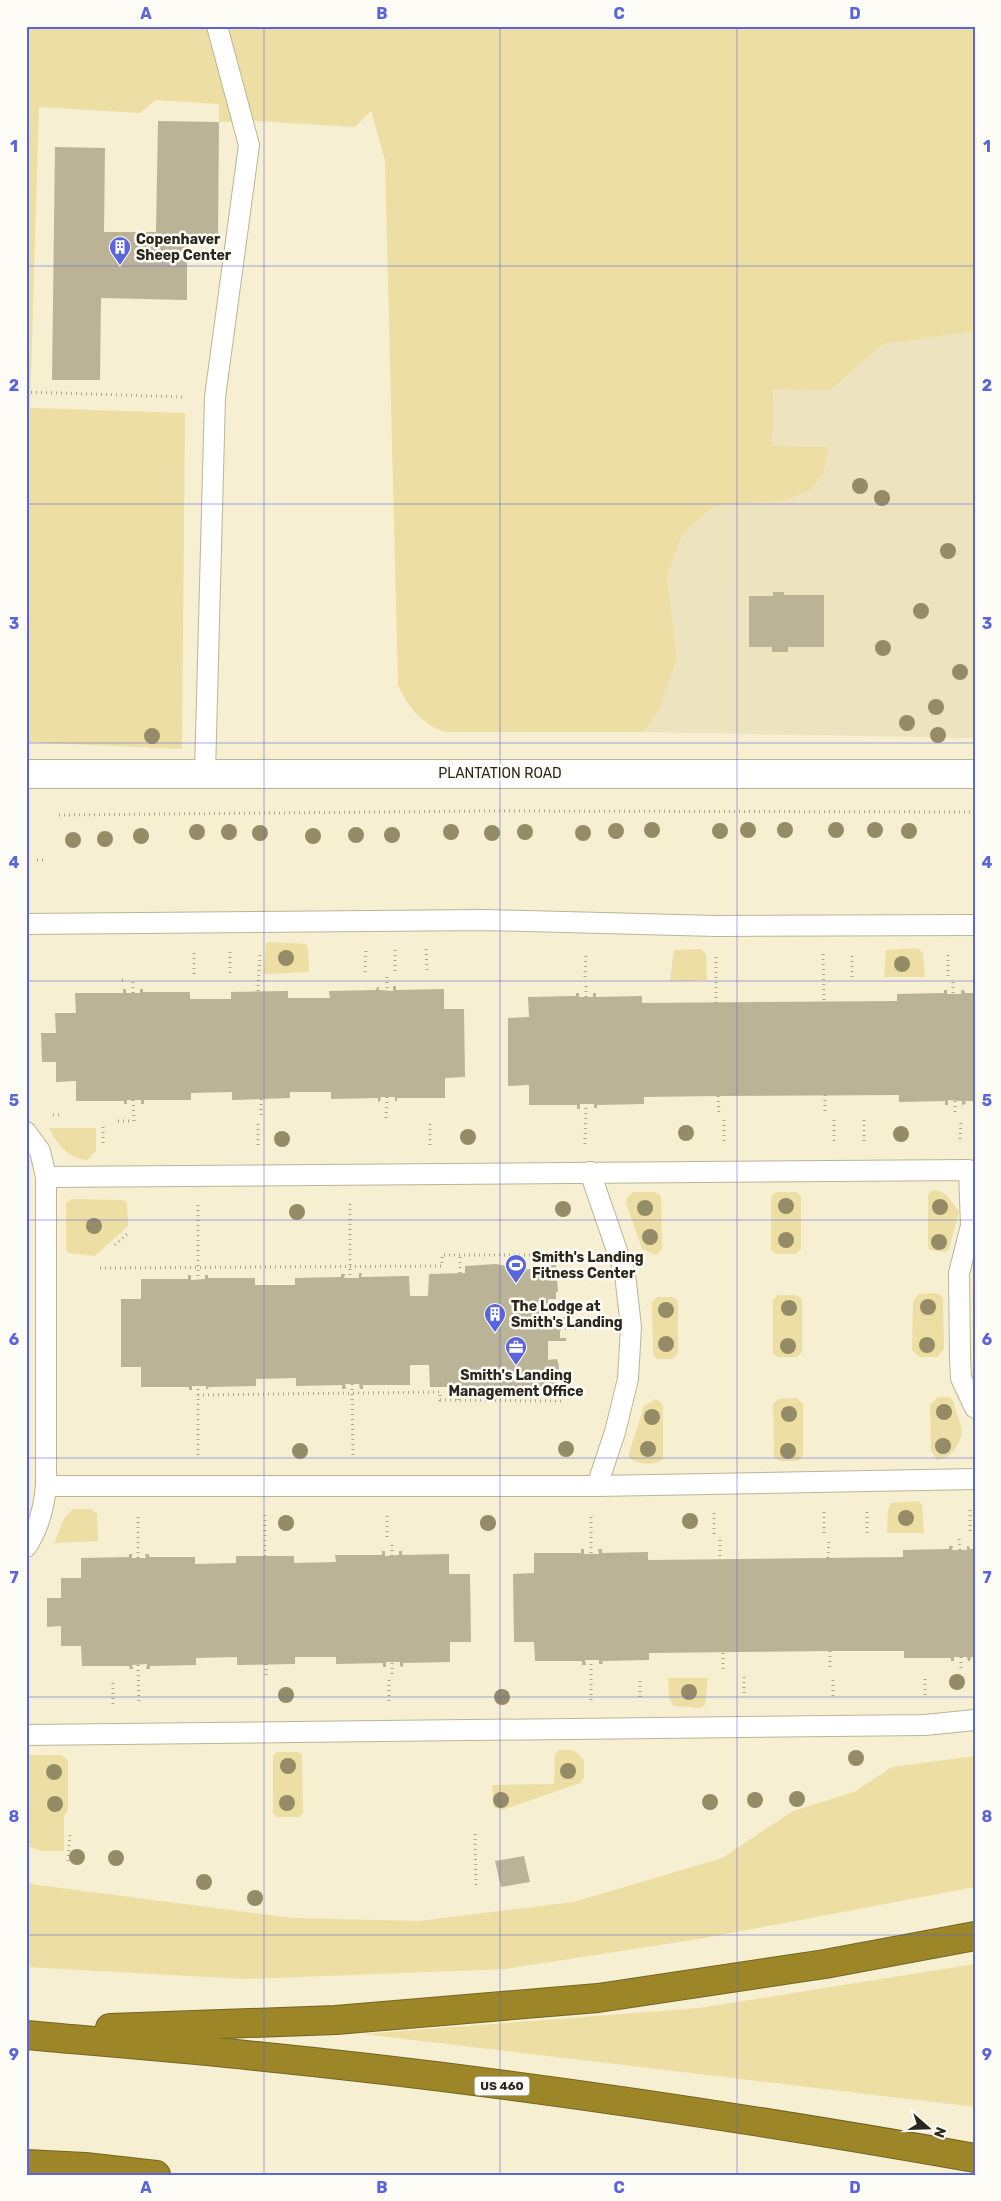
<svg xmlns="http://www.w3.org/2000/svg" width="1001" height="2201" font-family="Rubik,sans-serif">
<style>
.built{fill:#ede3be}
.green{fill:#eddea3}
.building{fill:#bab396}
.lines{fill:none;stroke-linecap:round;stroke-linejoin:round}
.service-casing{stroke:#bbb497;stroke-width:22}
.minor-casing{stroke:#bbb497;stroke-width:30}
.motorway-casing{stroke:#756523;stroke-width:30}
.path{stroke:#aba58e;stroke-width:3;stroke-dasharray:1 4;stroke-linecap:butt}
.service{stroke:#fff;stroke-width:20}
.minor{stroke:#fff;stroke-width:28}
.motorway{stroke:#9d8627;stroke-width:28}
.tree{fill:#958b67}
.grid{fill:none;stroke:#5a64dc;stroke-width:1;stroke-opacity:0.55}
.labels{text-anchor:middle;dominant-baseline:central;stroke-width:5;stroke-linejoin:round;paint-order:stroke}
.shield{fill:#fefcf6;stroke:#6a675d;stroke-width:1}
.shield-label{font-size:12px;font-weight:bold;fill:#2a271c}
.poi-label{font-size:14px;font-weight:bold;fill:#2a271c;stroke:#fefcf6;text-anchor:start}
.street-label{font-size:14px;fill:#2a271c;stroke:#fefcf6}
.neatline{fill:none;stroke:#5a64dc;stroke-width:2}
.grid-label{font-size:16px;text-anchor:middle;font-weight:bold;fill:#5a64dc}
</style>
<rect width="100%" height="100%" fill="#f7efd1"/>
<path class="built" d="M975,331V738L644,732L659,709L677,658L667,576L683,533L716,505L784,501L829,447L771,446L773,388L830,390L883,344Z"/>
<path class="green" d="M26,26H975V331L883,344L830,390L773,389L772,446L829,447L823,474L810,490L784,501L716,505L683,533L667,576L677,658L659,709L644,732H444C421,723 408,707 398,685L385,160L371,111L355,127L255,121L219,122V104L156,100L140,113L39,107L30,408L185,413L182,749L26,742Z
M270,942L306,944L308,948L309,972L264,974L266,943Z
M918,948L923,953L925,977H884L886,950Z
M701,949L706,954L707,980L670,981L674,950Z
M49,1128H96V1151L87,1160C68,1158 57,1144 49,1128Z
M933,1190C946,1190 952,1202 959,1212L949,1249L945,1252L929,1250L928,1245V1198L929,1193Z
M633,1192H655L661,1196L662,1249L656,1255L642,1249L626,1203L627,1198Z
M776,1192H796L801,1196V1249L796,1254H776L771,1250V1197Z
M72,1199L123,1200L127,1203L128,1226L95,1256L68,1253L66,1249V1203Z
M935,1293L942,1296L943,1300L944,1349L937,1357H920L912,1350L913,1301L919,1294Z
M777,1295H797L802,1299V1352L797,1357H777L773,1353V1301Z
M657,1297H673L678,1301V1354L673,1359H657L653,1355L652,1302Z
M938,1397H950L953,1401C958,1422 969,1430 954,1450C950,1456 944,1459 937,1460L931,1451L930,1405Z
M797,1398L803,1404V1455L798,1461H779L774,1457L773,1404L779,1399Z
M656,1399L663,1405V1459C656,1466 635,1465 629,1457V1453L644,1406Z
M917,1501L922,1504L924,1533H887L888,1510L891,1503Z
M73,1509H91L97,1513L98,1541L54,1543L65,1517Z
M668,1678H708L705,1705L700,1708L673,1706L669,1698Z
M559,1750H574L584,1760V1778L580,1783L502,1810L494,1807L492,1785L554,1784L555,1754Z
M277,1752H298L302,1754L303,1814L299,1817H278L273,1814V1756Z
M26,1755H61L68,1760V1810L64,1816V1851H43L26,1846Z
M975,1756V1887L699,1939L505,1969L245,1979L26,1967V1882L37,1885L293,1918L419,1921L574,1902L722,1858L793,1811L854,1792L892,1767Z
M975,1964V2107L363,2034L699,2008Z"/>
<path class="building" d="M158,121L219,122L218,235L187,234V300L101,298L100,380H52L55,147L105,148L104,232H156Z
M773,592H784V595H824V647H788V652H772V647H749V596H773Z
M393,986H396V990L444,989V1009H464L465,1077L445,1078V1098H397V1101H395V1097H381L380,1101L378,1102V1098L331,1099V1092H290V1098L232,1100V1092L191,1093V1100H144V1104H141V1100H127V1104H124V1101H76V1081L56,1082V1062H42L41,1033H56L55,1013H76L75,993H123V989H126V993H140V989H143V992H190V999H231V992L288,991V998H330L329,991L376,990L377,987H379V990L393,991Z
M944,990H947V994H961V990H964L965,993H975V1101H965L966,1104L962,1105V1101L948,1100V1105H945V1101L899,1102V1095L718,1096L644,1097V1104L597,1105V1108H594V1104H580V1109H577V1105H529V1085L508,1086V1018L529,1017L528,997L576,996V993H579V997H593V993H596V997L642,996V1003L897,1001V994L944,993Z
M496,1264L507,1266V1270L534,1269V1266L556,1265L558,1292H556V1299H548V1317H565V1321L560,1320V1338H566V1341H548V1360L557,1359L559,1366L557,1393H535V1390H509V1393L477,1395L478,1393H466V1387H430L429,1365H410V1385H363V1389H360L359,1384H345L346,1389H342V1385L296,1386V1378L256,1379V1386L209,1387L206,1390V1386H192V1390H189V1387H141V1367H121V1299H141V1279H188V1275H191V1280L205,1279V1275H208V1278H255V1285H295V1278L341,1277V1274H345L344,1278H359V1273H362L361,1277L409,1276L410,1296H428L429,1274L465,1273V1266Z
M949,1546H953L952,1550H967V1546H969L970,1549H975V1657H971L970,1661H968L967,1657H954V1661H951V1658H904V1651H830L649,1653V1660L602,1661L603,1664H599V1660H585L586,1665H582V1661H535L534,1642H514L513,1574L534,1573V1553H581V1549H584V1554H599L598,1549H602V1553L648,1552V1560L903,1557V1550L949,1549Z
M382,1551H385V1556L399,1555V1551H402V1555L449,1554V1574H470L471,1642H450V1662L403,1663V1667L400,1666V1662H386V1667H383V1663L336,1664V1657H295V1664L237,1665V1657L196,1658V1665L150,1666V1669H146L147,1664L132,1665L133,1669H130L129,1666H82L81,1646H61V1626L47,1627V1598H61V1578H81V1558L129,1557V1554H132V1558H146L145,1554H149V1557H195V1564L236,1563V1556H294V1563L336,1562L335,1555H382Z
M524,1856L530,1882L501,1887L495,1861Z"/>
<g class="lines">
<g class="service-casing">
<path id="service" d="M205,773L215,397L249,145L217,26
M26,924L485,920L716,926L975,925
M26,1132L40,1151L46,1177V1486C44,1509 39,1528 26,1547
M590,1172L625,1274L631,1327L628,1379L615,1432L597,1486
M46,1177L969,1170L971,1226L959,1273L960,1357L961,1378L975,1408
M46,1486H597L975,1479
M26,1735L925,1725L975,1720"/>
</g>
<g class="minor-casing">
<path id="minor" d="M26,774H975"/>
</g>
<g class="motorway-casing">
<path id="motorway" d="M110,2028L336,2020L598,1998L825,1964L975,1936
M26,2035C103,2042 180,2048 256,2056C497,2080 737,2116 975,2158
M26,2164L85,2167L156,2175"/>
</g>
<path class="path" d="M26,392L184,397
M59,815L487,811L975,812
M37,860H43
M426,949L427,971
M395,950V971
M230,952V974
M823,954L824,1001
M948,955V977
M852,956V978
M365,972L366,950
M194,974V953
M387,977V990
M585,977L586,953
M122,980H127
M953,982V994
M258,991L260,952
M133,993V980
M586,997V982
M716,1003V956
M825,1095V1113
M718,1096L719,1114
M261,1099V1119
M133,1100L134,1121
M955,1112V1101
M53,1115H62
M386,1118L387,1097
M724,1120V1142
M118,1121H130
M258,1124V1146
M103,1127V1147
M960,1139L961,1120
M834,1141V1120
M864,1141V1120
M585,1144L586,1104
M430,1145V1123
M350,1204V1278
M198,1205V1279
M115,1245L129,1232
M100,1268L442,1266V1255H562
M460,1273V1255
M560,1329L602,1328
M352,1384L353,1456
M198,1395L440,1392V1400L562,1401
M458,1400L459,1387
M198,1455V1386
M970,1510V1532
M824,1512V1534
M714,1513V1534
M265,1515V1557
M387,1516V1538
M591,1517V1554
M867,1533V1511
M959,1539L960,1550
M720,1540V1559
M392,1556V1544
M138,1558V1516
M828,1558L829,1540
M830,1651V1670
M723,1653V1671
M961,1657V1668
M266,1664V1675
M138,1665L139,1704
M392,1674V1662
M744,1677V1697
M389,1680V1702
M925,1695V1676
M833,1696V1676
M640,1697V1678
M591,1700V1660
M113,1704V1682
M475,1834L476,1886
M68,1861L70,1833"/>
<use href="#service" class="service"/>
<use href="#minor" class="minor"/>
<use href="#motorway" class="motorway"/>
</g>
<g class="tree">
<circle cx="860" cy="486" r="8"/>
<circle cx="882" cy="498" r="8"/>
<circle cx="948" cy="551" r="8"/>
<circle cx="921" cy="611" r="8"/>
<circle cx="883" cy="648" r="8"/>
<circle cx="960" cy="672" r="8"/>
<circle cx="936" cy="707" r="8"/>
<circle cx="907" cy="723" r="8"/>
<circle cx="938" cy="735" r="8"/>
<circle cx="152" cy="736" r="8"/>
<circle cx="652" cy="830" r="8"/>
<circle cx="748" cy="830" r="8"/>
<circle cx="785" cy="830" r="8"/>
<circle cx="836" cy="830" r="8"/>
<circle cx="875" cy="830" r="8"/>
<circle cx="616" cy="831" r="8"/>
<circle cx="720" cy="831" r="8"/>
<circle cx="909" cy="831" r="8"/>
<circle cx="197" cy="832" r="8"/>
<circle cx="229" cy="832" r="8"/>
<circle cx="451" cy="832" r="8"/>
<circle cx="525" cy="832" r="8"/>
<circle cx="260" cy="833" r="8"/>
<circle cx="492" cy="833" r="8"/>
<circle cx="583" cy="833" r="8"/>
<circle cx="356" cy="835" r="8"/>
<circle cx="392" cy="835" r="8"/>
<circle cx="141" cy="836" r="8"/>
<circle cx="313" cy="836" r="8"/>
<circle cx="105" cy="839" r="8"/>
<circle cx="73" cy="840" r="8"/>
<circle cx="286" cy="958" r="8"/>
<circle cx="902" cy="964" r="8"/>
<circle cx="686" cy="1133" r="8"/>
<circle cx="901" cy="1134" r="8"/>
<circle cx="468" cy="1137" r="8"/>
<circle cx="282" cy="1139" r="8"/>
<circle cx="786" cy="1206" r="8"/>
<circle cx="940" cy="1207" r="8"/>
<circle cx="645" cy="1208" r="8"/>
<circle cx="563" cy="1209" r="8"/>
<circle cx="297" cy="1212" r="8"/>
<circle cx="94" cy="1226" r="8"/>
<circle cx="650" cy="1237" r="8"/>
<circle cx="786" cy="1240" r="8"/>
<circle cx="939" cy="1242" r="8"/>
<circle cx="928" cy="1307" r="8"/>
<circle cx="789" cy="1308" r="8"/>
<circle cx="666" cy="1310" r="8"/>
<circle cx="666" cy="1344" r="8"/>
<circle cx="927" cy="1345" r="8"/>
<circle cx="788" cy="1346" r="8"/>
<circle cx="944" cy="1412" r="8"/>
<circle cx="789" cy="1414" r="8"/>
<circle cx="652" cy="1417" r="8"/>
<circle cx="943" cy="1446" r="8"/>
<circle cx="566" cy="1449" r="8"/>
<circle cx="648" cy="1449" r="8"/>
<circle cx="300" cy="1451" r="8"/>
<circle cx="788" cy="1451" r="8"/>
<circle cx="906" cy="1518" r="8"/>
<circle cx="690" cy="1521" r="8"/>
<circle cx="286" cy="1523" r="8"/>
<circle cx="488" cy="1523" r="8"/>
<circle cx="957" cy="1682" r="8"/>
<circle cx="689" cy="1692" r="8"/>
<circle cx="286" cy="1695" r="8"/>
<circle cx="502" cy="1697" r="8"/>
<circle cx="856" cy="1758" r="8"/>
<circle cx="288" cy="1766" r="8"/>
<circle cx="568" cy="1771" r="8"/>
<circle cx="54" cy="1772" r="8"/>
<circle cx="797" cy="1799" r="8"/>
<circle cx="501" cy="1800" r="8"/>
<circle cx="755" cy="1800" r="8"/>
<circle cx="710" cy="1802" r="8"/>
<circle cx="287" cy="1803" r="8"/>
<circle cx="55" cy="1804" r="8"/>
<circle cx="77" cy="1857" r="8"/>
<circle cx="116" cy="1858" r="8"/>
<circle cx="204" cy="1882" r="8"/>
<circle cx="255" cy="1898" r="8"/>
</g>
<path class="grid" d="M264,26V2175M500,26V2175M737,26V2175M26,266H975M26,504H975M26,743H975M26,981H975M26,1220H975M26,1458H975M26,1697H975M26,1935H975"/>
<defs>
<g id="building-pin" transform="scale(1.125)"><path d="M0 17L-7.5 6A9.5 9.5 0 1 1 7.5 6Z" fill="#5a64dc" stroke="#fefcf6"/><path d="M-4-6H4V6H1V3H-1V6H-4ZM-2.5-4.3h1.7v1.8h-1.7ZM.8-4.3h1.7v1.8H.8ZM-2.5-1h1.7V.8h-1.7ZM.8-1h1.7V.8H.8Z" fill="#fff"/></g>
<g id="stadium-pin" transform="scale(1.125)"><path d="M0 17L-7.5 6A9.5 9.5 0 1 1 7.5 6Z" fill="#5a64dc" stroke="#fefcf6"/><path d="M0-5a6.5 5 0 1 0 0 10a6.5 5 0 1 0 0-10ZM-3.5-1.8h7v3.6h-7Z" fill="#fff"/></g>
<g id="office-pin" transform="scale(1.125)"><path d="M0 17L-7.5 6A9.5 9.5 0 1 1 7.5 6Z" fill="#5a64dc" stroke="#fefcf6"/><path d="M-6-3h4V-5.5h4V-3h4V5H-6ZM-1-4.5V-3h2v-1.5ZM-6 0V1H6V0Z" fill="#fff"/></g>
</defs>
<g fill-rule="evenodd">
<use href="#building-pin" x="120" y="247"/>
<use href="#stadium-pin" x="516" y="1265"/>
<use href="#building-pin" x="495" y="1314"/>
<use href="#office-pin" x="516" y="1347"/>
</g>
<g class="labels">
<rect class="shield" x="474.5" y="2076.5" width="55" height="19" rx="4"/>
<g class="shield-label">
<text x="502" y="2086">US 460</text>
</g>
<g class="poi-label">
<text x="136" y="239">Copenhaver<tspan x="136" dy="16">Sheep Center</tspan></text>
<text x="532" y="1257">Smith's Landing<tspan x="532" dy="16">Fitness Center</tspan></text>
<text x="511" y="1306">The Lodge at<tspan x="511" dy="16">Smith's Landing</tspan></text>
<text x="516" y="1375" text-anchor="middle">Smith's Landing<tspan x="516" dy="16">Management Office</tspan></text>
</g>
<g class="street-label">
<text x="500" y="773">PLANTATION ROAD</text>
</g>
</g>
<rect width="1001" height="2201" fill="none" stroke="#fefcf6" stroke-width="55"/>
<g transform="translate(928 2128) rotate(110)" stroke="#fefcf6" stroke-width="4" paint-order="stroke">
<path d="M0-4L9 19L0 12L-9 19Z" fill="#2a271c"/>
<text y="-8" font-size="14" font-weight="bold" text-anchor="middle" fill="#2a271c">N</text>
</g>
<rect x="28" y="28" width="946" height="2146" class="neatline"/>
<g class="grid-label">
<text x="146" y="19">A</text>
<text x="382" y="19">B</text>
<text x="619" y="19">C</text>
<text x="855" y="19">D</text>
<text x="14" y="152">1</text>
<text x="987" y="152">1</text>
<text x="14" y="391">2</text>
<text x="987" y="391">2</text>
<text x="14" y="629">3</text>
<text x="987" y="629">3</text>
<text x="14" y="868">4</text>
<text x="987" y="868">4</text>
<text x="14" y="1106">5</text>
<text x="987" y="1106">5</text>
<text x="14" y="1345">6</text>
<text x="987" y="1345">6</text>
<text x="14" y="1583">7</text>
<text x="987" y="1583">7</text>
<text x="14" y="1822">8</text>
<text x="987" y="1822">8</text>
<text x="14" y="2060">9</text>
<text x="987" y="2060">9</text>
<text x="146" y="2193">A</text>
<text x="382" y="2193">B</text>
<text x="619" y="2193">C</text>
<text x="855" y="2193">D</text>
</g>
</svg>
